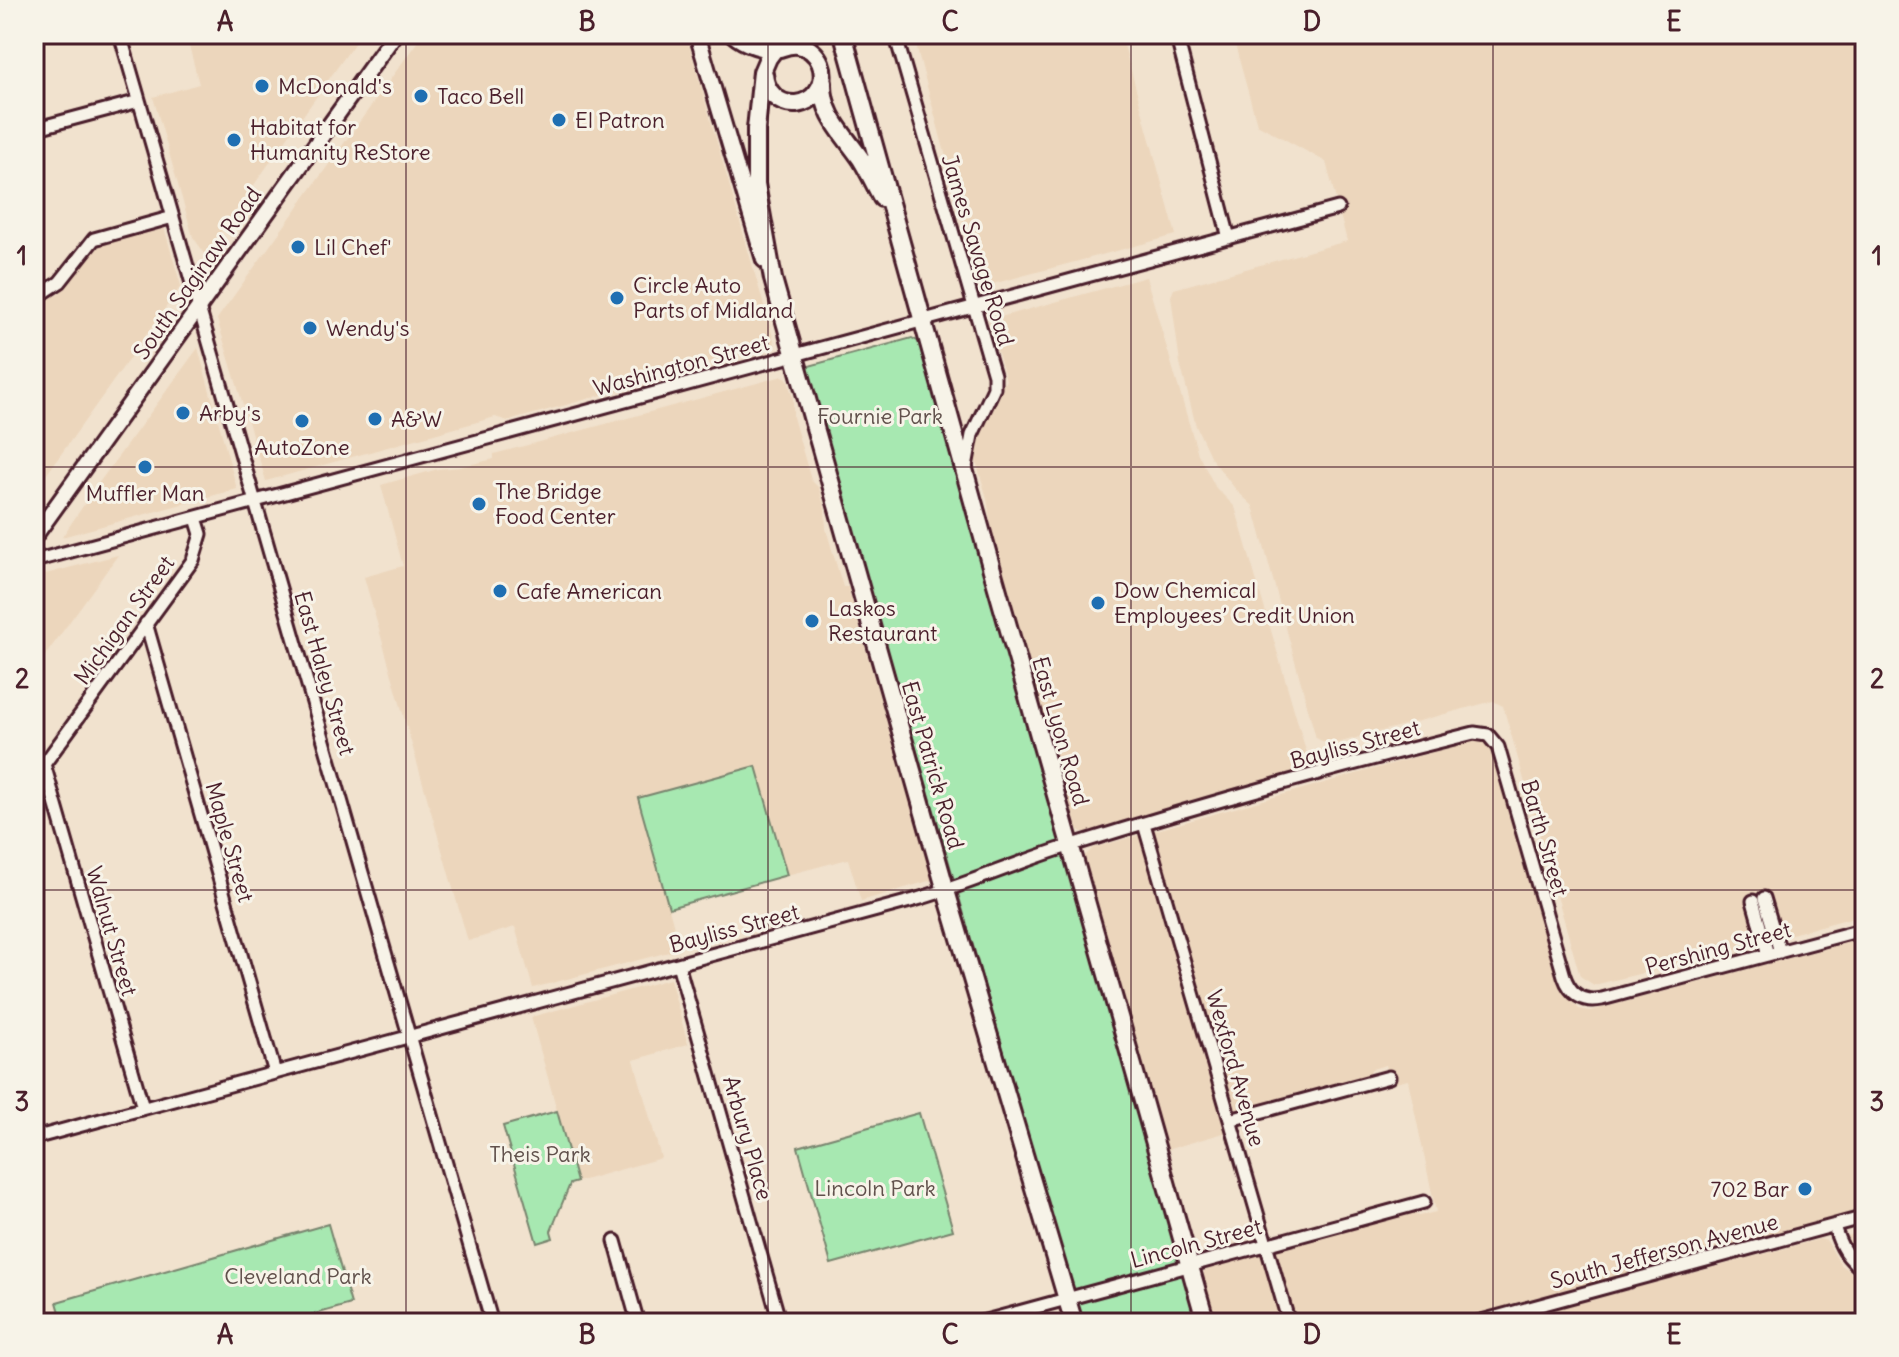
<svg xmlns="http://www.w3.org/2000/svg" width="1899" height="1357" font-family="Delius,sans-serif">
<style>
.built{fill:#ecd6bc}
.green{fill:#a7e8b1;stroke:#78846e;stroke-width:2}
.lines{fill:none;stroke-linecap:round;stroke-linejoin:round}
.minor-casing{stroke:#4a1f2b;stroke-width:17}
.major-casing{stroke:#4a1f2b;stroke-width:20}
.highway-casing{stroke:#4a1f2b;stroke-width:22}
.minor{stroke:#f7f3e8;stroke-width:11}
.major{stroke:#f7f3e8;stroke-width:14}
.highway{stroke:#f7f3e8;stroke-width:16}
.grid{fill:none;stroke:#4a1f2b;stroke-width:2;stroke-opacity:0.55}
.poi-dot{fill:#1f6fb2;stroke:#f7f3e8;stroke-width:3}
.labels{text-anchor:middle;dominant-baseline:central;stroke-width:6;stroke-linejoin:round;paint-order:stroke}
.poi-label{font-size:22px;fill:#4a1f2b;stroke:#f7f3e8;text-anchor:start}
.street-label{font-size:22px;fill:#4a1f2b;stroke:#f7f3e8}
.park-label{font-size:22px;fill:#61514c;stroke:#f7f3e8}
.neatline{fill:none;stroke:#4a1f2b;stroke-width:3}
.grid-label{font-size:26px;text-anchor:middle;font-weight:bold;fill:#4a1f2b}
</style>
<rect width="100%" height="100%" fill="#f1e2ce"/>
<filter id="ink" filterUnits="userSpaceOnUse"><feTurbulence type="fractalNoise" baseFrequency=".0125" numOctaves="2"/><feDisplacementMap in="SourceGraphic" scale="16" xChannelSelector="R" yChannelSelector="G"/><feConvolveMatrix kernelMatrix="1 2 1 2 8 2 1 2 1" color-interpolation-filters="sRGB"/></filter>
<g filter="url(#ink)">
<path class="built" d="M186,34H361L205,254L193,237L153,97L199,84Z
M423,34H686L775,344L704,363L699,368L508,421L495,417L266,481L217,319Z
M913,34H1121L1176,235L981,287Z
M1232,34H1865V914L1788,935L1780,926L1771,896L1746,903L1755,939L1753,946L1594,985L1580,976L1503,706L1493,701L1330,745L1316,738L1253,506L1237,491L1211,458L1196,426L1180,363L1171,296L1174,289L1347,241L1326,162L1257,124Z
M163,224L181,286L34,492V305L59,294L88,252L97,244Z
M1146,277L1198,454L1216,488L1235,507L1311,768L1088,832H1082L1074,827L993,541L987,498L974,455L976,432L1006,380L989,323L993,319Z
M198,348L237,489L62,537L98,484Z
M783,376L787,378L793,398V417L811,480L819,488L825,509L826,529L843,587H848L932,880L861,901L848,859L787,875L756,766L639,798L680,949L533,988L515,927L468,941L364,577L403,566L381,485L438,469L460,467L494,459V454Z
M118,555L34,671V577Z
M1480,739L1487,741L1491,746L1560,989L1579,1009L1591,1011L1865,938V1210L1445,1323H1295L1276,1258L1277,1249L1411,1211L1419,1216L1436,1212L1408,1080L1392,1084L1386,1065L1372,1069L1366,1078L1242,1111L1233,1109L1221,1112L1227,1132L1166,1150L1084,857L1093,848Z
M670,979L688,1044L634,1060L661,1158L577,1182L531,1017Z
M1865,1230V1266L1849,1250L1844,1237Z
M1820,1239L1827,1241L1840,1264L1865,1282V1323H1504Z
M1250,1255H1261L1265,1262L1283,1323H1215L1203,1278L1204,1271Z"/>
<path class="green" d="M912,338L919,342L1197,1323H1082L807,371L809,366Z
M756,766L787,875L669,908L638,798Z
M557,1111L577,1182L570,1184L551,1231L553,1238L537,1243L503,1126Z
M919,1113L953,1230L831,1264L798,1147Z
M328,1224L351,1304L283,1323H63L57,1302Z"/>
<g class="lines">
<g class="minor-casing">
<path id="minor" d="M120,34L492,1323
M895,34L994,375V388L972,435L966,467
M1176,34L1229,238
M34,129L139,101
M34,299L60,282L94,239L173,217
M34,561L1338,208
M146,623L275,1073
M44,764L143,1108
M34,778L193,560L201,534L196,518
M1144,824L1289,1323
M1764,898L1780,952
M1753,901L1768,955
M678,964L780,1323
M1230,1120L1389,1077
M34,1138L914,900C967,885 1017,862 1069,846C1203,804 1339,766 1474,733L1488,735L1498,747L1564,976C1570,994 1583,1003 1602,999L1865,929
M1834,1226C1840,1246 1847,1259 1865,1271
M615,1241L638,1323
M34,1298L41,1323
M978,1323L1424,1202
M1474,1323L1865,1217"/>
</g>
<g class="major-casing">
<path id="major" d="M697,34L764,260
M34,537L395,34"/>
</g>
<g class="highway-casing">
<path id="highway" d="M734,34C744,43 766,51 780,48C786,46 791,44 798,45C819,48 830,74 817,92C812,99 804,103 796,104C778,105 765,91 764,74
M786,34L768,58L762,72L756,129V184L773,279L946,891L1074,1323
M843,34L994,577L1206,1323
M823,82C822,115 844,134 861,159C869,172 875,185 882,198"/>
</g>
<use href="#minor" class="minor"/>
<use href="#major" class="major"/>
<use href="#highway" class="highway"/>
</g>
</g>
<path class="grid" d="M406,34V1323M768,34V1323M1131,34V1323M1493,34V1323M34,467H1865M34,890H1865"/>
<g class="poi-dot">
<circle cx="262" cy="86" r="8"/>
<circle cx="421" cy="96" r="8"/>
<circle cx="559" cy="120" r="8"/>
<circle cx="234" cy="140" r="8"/>
<circle cx="298" cy="247" r="8"/>
<circle cx="617" cy="298" r="8"/>
<circle cx="310" cy="328" r="8"/>
<circle cx="183" cy="413" r="8"/>
<circle cx="375" cy="419" r="8"/>
<circle cx="302" cy="421" r="8"/>
<circle cx="145" cy="467" r="8"/>
<circle cx="479" cy="504" r="8"/>
<circle cx="500" cy="591" r="8"/>
<circle cx="1098" cy="603" r="8"/>
<circle cx="812" cy="621" r="8"/>
<circle cx="1805" cy="1189" r="8"/>
</g>
<g class="labels">
<g class="poi-label">
<text x="278" y="86">McDonald's</text>
<text x="437" y="96">Taco Bell</text>
<text x="575" y="120">El Patron</text>
<text x="250" y="127">Habitat for<tspan x="250" dy="25">Humanity ReStore</tspan></text>
<text x="314" y="247">Lil Chef'</text>
<text x="633" y="285">Circle Auto<tspan x="633" dy="25">Parts of Midland</tspan></text>
<text x="326" y="328">Wendy's</text>
<text x="199" y="413">Arby's</text>
<text x="391" y="419">A&amp;W</text>
<text x="302" y="447" text-anchor="middle">AutoZone</text>
<text x="495" y="491">The Bridge<tspan x="495" dy="25">Food Center</tspan></text>
<text x="145" y="493" text-anchor="middle">Muffler Man</text>
<text x="1114" y="590">Dow Chemical<tspan x="1114" dy="25">Employees’ Credit Union</tspan></text>
<text x="516" y="591">Cafe American</text>
<text x="828" y="608">Laskos<tspan x="828" dy="25">Restaurant</tspan></text>
<text x="1789" y="1189" text-anchor="end">702 Bar</text>
</g>
<g class="street-label">
<text transform="translate(978 250) rotate(73)">James Savage Road</text>
<text transform="translate(197 273) rotate(-55)">South Saginaw Road</text>
<text transform="translate(681 365) rotate(-15)">Washington Street</text>
<text transform="translate(124 620) rotate(-54)">Michigan Street</text>
<text transform="translate(325 673) rotate(74)">East Haley Street</text>
<text transform="translate(1061 731) rotate(74)">East Lyon Road</text>
<text transform="translate(1355 744) rotate(-15)">Bayliss Street</text>
<text transform="translate(933 765) rotate(74)">East Patrick Road</text>
<text transform="translate(1545 838) rotate(74)">Barth Street</text>
<text transform="translate(230 842) rotate(74)">Maple Street</text>
<text transform="translate(734 928) rotate(-15)">Bayliss Street</text>
<text transform="translate(112 931) rotate(74)">Walnut Street</text>
<text transform="translate(1718 948) rotate(-15)">Pershing Street</text>
<text transform="translate(1236 1068) rotate(74)">Wexford Avenue</text>
<text transform="translate(748 1138) rotate(74)">Arbury Place</text>
<text transform="translate(1196 1243) rotate(-15)">Lincoln Street</text>
<text transform="translate(1664 1251) rotate(-15)">South Jefferson Avenue</text>
</g>
<g class="park-label">
<text x="880" y="416">Fournie Park</text>
<text x="540" y="1154">Theis Park</text>
<text x="875" y="1188">Lincoln Park</text>
<text x="298" y="1276">Cleveland Park</text>
</g>
</g>
<rect width="1899" height="1357" fill="none" stroke="#f7f3e8" stroke-width="88"/>
<rect x="44" y="44" width="1811" height="1269" class="neatline"/>
<g class="grid-label">
<text x="225" y="31">A</text>
<text x="587" y="31">B</text>
<text x="950" y="31">C</text>
<text x="1312" y="31">D</text>
<text x="1674" y="31">E</text>
<text x="22" y="265">1</text>
<text x="1877" y="265">1</text>
<text x="22" y="688">2</text>
<text x="1877" y="688">2</text>
<text x="22" y="1111">3</text>
<text x="1877" y="1111">3</text>
<text x="225" y="1344">A</text>
<text x="587" y="1344">B</text>
<text x="950" y="1344">C</text>
<text x="1312" y="1344">D</text>
<text x="1674" y="1344">E</text>
</g>
</svg>
